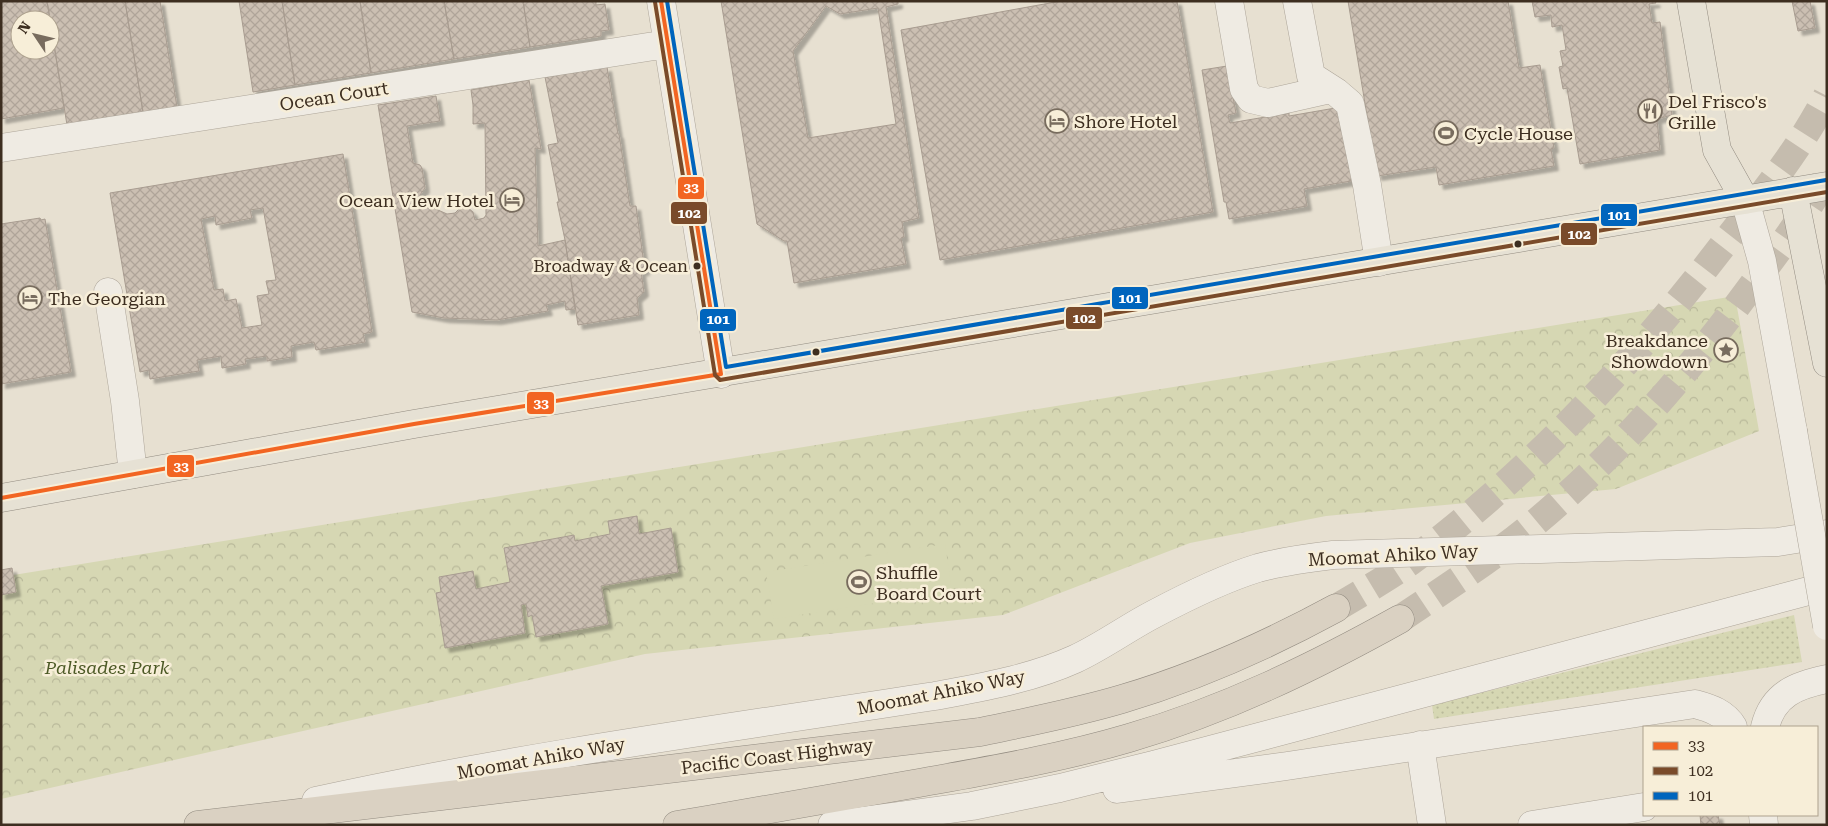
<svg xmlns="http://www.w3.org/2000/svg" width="1828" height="826" font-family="'Roboto Serif',serif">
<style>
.grass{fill:url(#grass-dots)}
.park{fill:url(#park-crowns)}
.garden{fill:#d6d7b3}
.building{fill:url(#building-cross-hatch);stroke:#a89c90;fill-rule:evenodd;filter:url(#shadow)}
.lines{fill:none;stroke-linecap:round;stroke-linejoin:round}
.highway-tunnel{stroke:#c5bcae;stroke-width:28;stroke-dasharray:28 14;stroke-linecap:butt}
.minor-casing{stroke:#ada599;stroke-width:29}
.major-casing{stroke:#928b80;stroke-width:29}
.highway-casing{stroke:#928b80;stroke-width:29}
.minor{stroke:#efebe3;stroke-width:28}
.major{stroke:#e6e1d4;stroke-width:28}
.highway{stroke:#dad1c2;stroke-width:28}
.minor-bridge-casing{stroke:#ada599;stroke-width:29;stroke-linecap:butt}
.minor-bridge{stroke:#efebe3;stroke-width:28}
.bus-1-casing{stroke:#f7eed8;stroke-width:8}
.bus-2-casing{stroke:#f7eed8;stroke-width:8}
.bus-3-casing{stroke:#f7eed8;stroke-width:8}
.bus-1{stroke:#f26522;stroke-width:4}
.bus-2{stroke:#7a4b2a;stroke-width:4}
.bus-3{stroke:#0065bd;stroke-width:4}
.bus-dot{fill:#3d2e20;stroke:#f7eed8;stroke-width:2}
.labels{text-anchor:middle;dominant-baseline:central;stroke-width:5;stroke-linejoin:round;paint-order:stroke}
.bus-label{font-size:17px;fill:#3d2e20;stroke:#f7eed8;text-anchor:end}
.street-label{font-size:18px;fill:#3d2e20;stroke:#f7eed8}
.poi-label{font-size:18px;fill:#3d2e20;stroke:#f7eed8;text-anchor:start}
.park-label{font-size:18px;font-style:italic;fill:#4d5a26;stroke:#f7eed8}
.line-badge{stroke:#f7eed8;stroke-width:2}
.badge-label{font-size:14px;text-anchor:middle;font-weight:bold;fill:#fff}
</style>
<defs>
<pattern id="grass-dots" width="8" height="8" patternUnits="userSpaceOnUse" patternTransform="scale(1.25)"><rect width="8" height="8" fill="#d6d7b3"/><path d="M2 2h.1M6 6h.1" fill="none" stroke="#b9b99a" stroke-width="1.8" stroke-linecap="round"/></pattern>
<pattern id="park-crowns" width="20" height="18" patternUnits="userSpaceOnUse" patternTransform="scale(1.25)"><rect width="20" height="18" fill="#d6d7b3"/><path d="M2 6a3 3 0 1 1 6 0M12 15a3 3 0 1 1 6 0" fill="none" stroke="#b9b99a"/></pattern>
<pattern id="building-cross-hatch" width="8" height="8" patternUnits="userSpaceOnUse" patternTransform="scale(1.25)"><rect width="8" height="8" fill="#cbbfb2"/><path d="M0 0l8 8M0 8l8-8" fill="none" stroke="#afa499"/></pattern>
<filter id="shadow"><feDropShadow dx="4.5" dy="4.5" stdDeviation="1" flood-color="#0004"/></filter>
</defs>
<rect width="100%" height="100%" fill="#e7e0d1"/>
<path class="grass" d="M1794,615L1802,662L1434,719L1432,705Z"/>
<path class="park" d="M1735,296L1759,431L1616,489L1326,516L1190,543L1003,615L645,654L1,799V577Z"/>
<path class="garden" d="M945,544L952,591L774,619L766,572Z"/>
<path class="building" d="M1,1H47L64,108L1,119ZM20,20H50V50H20Z
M47,1H125L143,112L67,125Z
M125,1H160L177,107L143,112Z
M239,1H282L295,85L253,92Z
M282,1H360L371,73L295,85Z
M360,1H444L454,59L371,73Z
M444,1H523L530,47L454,59Z
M523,1H596V5L605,4L609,30L601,31V36L530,47Z
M721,1H898V4L886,7L919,218L902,222L904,237L901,238L906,264L794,283L787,241H784L757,224ZM826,6L840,14L878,8L896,124L808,138L793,51Z
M1061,1H1177L1213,212L940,260L901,30Z
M1348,1H1508L1519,68L1540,65L1554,148L1551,149L1554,166L1439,185L1436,167L1377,176Z
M1532,1H1655L1656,3L1649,4L1652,23L1660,22L1672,115L1657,119L1660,150L1580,164L1567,88L1563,89L1559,67L1563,66L1560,51L1566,50L1562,25L1552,27L1551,15L1535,17Z
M1792,1H1810L1815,28L1798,31Z
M1227,66L1236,113L1228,115L1230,123L1289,113V116L1341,107L1357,180L1304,189L1307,206L1229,219L1226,202H1224L1202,70Z
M607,67L618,134H619L630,206H636L645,271H641L644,292L637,298L639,315L578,325L565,240L557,202H559L548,145L558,143L545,77Z
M529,80L541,149L535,148L538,246L565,240L575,309L566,310L565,301L546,305L548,311L497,320L444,318L412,312L378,105L436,96L440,121L407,126L413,163L420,165L422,168L425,188L420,195L421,206H429L447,214L455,213L459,209L467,207L473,212L475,220L480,219L484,218L486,215L485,123L473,124V105L471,90Z
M343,154L372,332L363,334L365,342L316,350L314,342L291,346L292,357L267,361V356L245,359L246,364L222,368L221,356L197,360L199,371L150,379L149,370L140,372L110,193ZM263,208L276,280L266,281L269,294L257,296L262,325L242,328L236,299L225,301L223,289L214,290L201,219L215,216L216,225L252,218L250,210Z
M40,218L41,220L45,219L71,372L1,384V224Z
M637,516L639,534L671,528L678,572L601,586L608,624L536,637L532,615L528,617L526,604L521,605L525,633L445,648L436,593L441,592L439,577L473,571L476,589L510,582L504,548L574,535L575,541L610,534L608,521Z
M12,568L16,592L1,595V570Z
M1700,815H1718L1720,825H1701Z"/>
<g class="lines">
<path class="highway-tunnel" d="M1336,608C1361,593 1386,579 1410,562C1531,473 1640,355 1730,236C1765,191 1801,147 1827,96
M1400,619C1446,588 1493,558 1535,523C1619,453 1690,370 1754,283C1780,248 1805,214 1827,177"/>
<g class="minor-casing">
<path id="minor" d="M661,1L721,374
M1229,1L1244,89L1251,99L1268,103L1330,89
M1297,1L1311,76L1336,92L1350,104L1367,185L1379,262
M1,148L667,44
M1745,200L1762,261L1793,431
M108,292L125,401L133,474
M1765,727C1773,694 1797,685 1827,679
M1420,745L1432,825
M1117,789L1287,766L1695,704C1710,708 1725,713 1733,727
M316,801C521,756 728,728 935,696C982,687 1031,679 1075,659C1103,646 1127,628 1154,614C1188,596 1222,579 1258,568C1283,561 1308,558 1333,555L1778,542L1827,534
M1763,815L1764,825
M832,825L972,806L1060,788L1153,765L1827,586
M1532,825L1644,807"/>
</g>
<g class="major-casing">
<path id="major" d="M1691,1L1717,150L1745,200
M1793,191L1827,363
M1,498L414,424L1827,186"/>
</g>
<g class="highway-casing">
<path id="highway" d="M198,825L980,732C1028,722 1075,713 1122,699C1196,677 1268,645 1336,608
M677,825C756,812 835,798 913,784C985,771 1058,759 1129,738C1225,710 1312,668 1400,619"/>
</g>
<use href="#minor" class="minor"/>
<use href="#major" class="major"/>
<use href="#highway" class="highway"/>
<g class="minor-bridge-casing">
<path id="minor-bridge" d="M1793,431L1827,626"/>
</g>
<use href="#minor-bridge" class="minor-bridge"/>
<g class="bus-1-casing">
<path id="bus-1" d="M661,1L721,374
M1,498L414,424L721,374"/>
</g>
<g class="bus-2-casing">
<path id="bus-2" d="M655,2L715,375L720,380L1827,192"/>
</g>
<g class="bus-3-casing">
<path id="bus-3" d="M667,1L726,367L1826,180"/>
</g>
<use href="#bus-1" class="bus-1"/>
<use href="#bus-2" class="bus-2"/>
<use href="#bus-3" class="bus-3"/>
</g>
<defs>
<g id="restaurant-ring" transform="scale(1.25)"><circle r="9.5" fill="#f7eed8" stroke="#786c5e" stroke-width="1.5"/><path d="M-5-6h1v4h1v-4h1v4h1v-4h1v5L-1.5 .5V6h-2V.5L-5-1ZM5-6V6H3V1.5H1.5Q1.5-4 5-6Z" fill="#786c5e"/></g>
<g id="hotel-ring" transform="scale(1.25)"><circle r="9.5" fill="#f7eed8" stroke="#786c5e" stroke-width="1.5"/><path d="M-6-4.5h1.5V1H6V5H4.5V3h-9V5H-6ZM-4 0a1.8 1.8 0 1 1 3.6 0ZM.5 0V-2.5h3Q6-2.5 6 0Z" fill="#786c5e"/></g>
<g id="stadium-ring" transform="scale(1.25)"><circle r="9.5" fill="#f7eed8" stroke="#786c5e" stroke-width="1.5"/><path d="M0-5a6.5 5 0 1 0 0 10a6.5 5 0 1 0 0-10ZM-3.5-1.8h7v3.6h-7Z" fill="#786c5e"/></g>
<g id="sight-ring" transform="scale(1.25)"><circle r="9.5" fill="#f7eed8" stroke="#786c5e" stroke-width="1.5"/><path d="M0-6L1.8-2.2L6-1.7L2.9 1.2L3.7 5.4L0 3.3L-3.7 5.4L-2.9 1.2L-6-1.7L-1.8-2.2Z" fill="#786c5e"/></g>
</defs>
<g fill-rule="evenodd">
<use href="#restaurant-ring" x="1650" y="111"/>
<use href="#hotel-ring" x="1057" y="121"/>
<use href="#stadium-ring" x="1446" y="133"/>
<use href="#hotel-ring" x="512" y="200"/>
<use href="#hotel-ring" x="30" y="298"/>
<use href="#sight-ring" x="1726" y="350"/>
<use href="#stadium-ring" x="859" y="582"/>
</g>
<g class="bus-dot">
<circle cx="1518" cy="244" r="4.5"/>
<circle cx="697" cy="266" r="4.5"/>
<circle cx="816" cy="352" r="4.5"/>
</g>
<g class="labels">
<g class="bus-label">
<text x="688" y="266">Broadway &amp; Ocean</text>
</g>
<g class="street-label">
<text transform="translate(334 96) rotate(-9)">Ocean Court</text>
<text transform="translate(1393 555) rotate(-3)">Moomat Ahiko Way</text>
<text transform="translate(941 692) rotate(-11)">Moomat Ahiko Way</text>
<text transform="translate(777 756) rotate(-7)">Pacific Coast Highway</text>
<text transform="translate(541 758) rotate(-10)">Moomat Ahiko Way</text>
</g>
<g class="poi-label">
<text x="1668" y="101">Del Frisco's<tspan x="1668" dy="21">Grille</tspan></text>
<text x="1074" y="121">Shore Hotel</text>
<text x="1464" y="133">Cycle House</text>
<text x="494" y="200" text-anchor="end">Ocean View Hotel</text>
<text x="48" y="298">The Georgian</text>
<text x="1708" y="340" text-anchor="end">Breakdance<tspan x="1708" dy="21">Showdown</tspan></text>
<text x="876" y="572">Shuffle<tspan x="876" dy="21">Board Court</tspan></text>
</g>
<g class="park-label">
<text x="107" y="667">Palisades Park</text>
</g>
</g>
<g class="line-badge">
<rect x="677" y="176" width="28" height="24" rx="5" fill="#f26522"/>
<rect x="670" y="201" width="38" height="24" rx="5" fill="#7a4b2a"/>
<rect x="1600" y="203" width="38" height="24" rx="5" fill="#0065bd"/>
<rect x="1560" y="222" width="38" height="24" rx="5" fill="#7a4b2a"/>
<rect x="1111" y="286" width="38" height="24" rx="5" fill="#0065bd"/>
<rect x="1065" y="306" width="38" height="24" rx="5" fill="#7a4b2a"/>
<rect x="699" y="308" width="38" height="24" rx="5" fill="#0065bd"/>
<rect x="526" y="391" width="29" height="24" rx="5" fill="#f26522"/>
<rect x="166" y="454" width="29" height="24" rx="5" fill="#f26522"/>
</g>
<g class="badge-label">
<text x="691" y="192">33</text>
<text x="689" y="218">102</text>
<text x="1619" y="220">101</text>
<text x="1579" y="239">102</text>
<text x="1130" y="303">101</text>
<text x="1084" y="323">102</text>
<text x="718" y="324">101</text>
<text x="541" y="408">33</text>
<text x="181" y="471">33</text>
</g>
<rect width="1828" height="826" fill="none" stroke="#3d2e20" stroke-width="5"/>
<rect x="1643" y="726" width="175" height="90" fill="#f7eed8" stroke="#ada18e"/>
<rect x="1653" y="742" width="25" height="8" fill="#f26522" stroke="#ada18e"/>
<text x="1688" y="751" font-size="15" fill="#3d2e20">33</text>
<rect x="1653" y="767" width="25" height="8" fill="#7a4b2a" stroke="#ada18e"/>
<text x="1688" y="776" font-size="15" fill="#3d2e20">102</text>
<rect x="1653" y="792" width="25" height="8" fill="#0065bd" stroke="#ada18e"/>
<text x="1688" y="801" font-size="15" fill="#3d2e20">101</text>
<g transform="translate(35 35) rotate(305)"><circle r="24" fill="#f7eed8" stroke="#ada18e"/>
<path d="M0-4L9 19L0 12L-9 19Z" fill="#786c5e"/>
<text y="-8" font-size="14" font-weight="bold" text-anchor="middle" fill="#3d2e20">N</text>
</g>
</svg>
